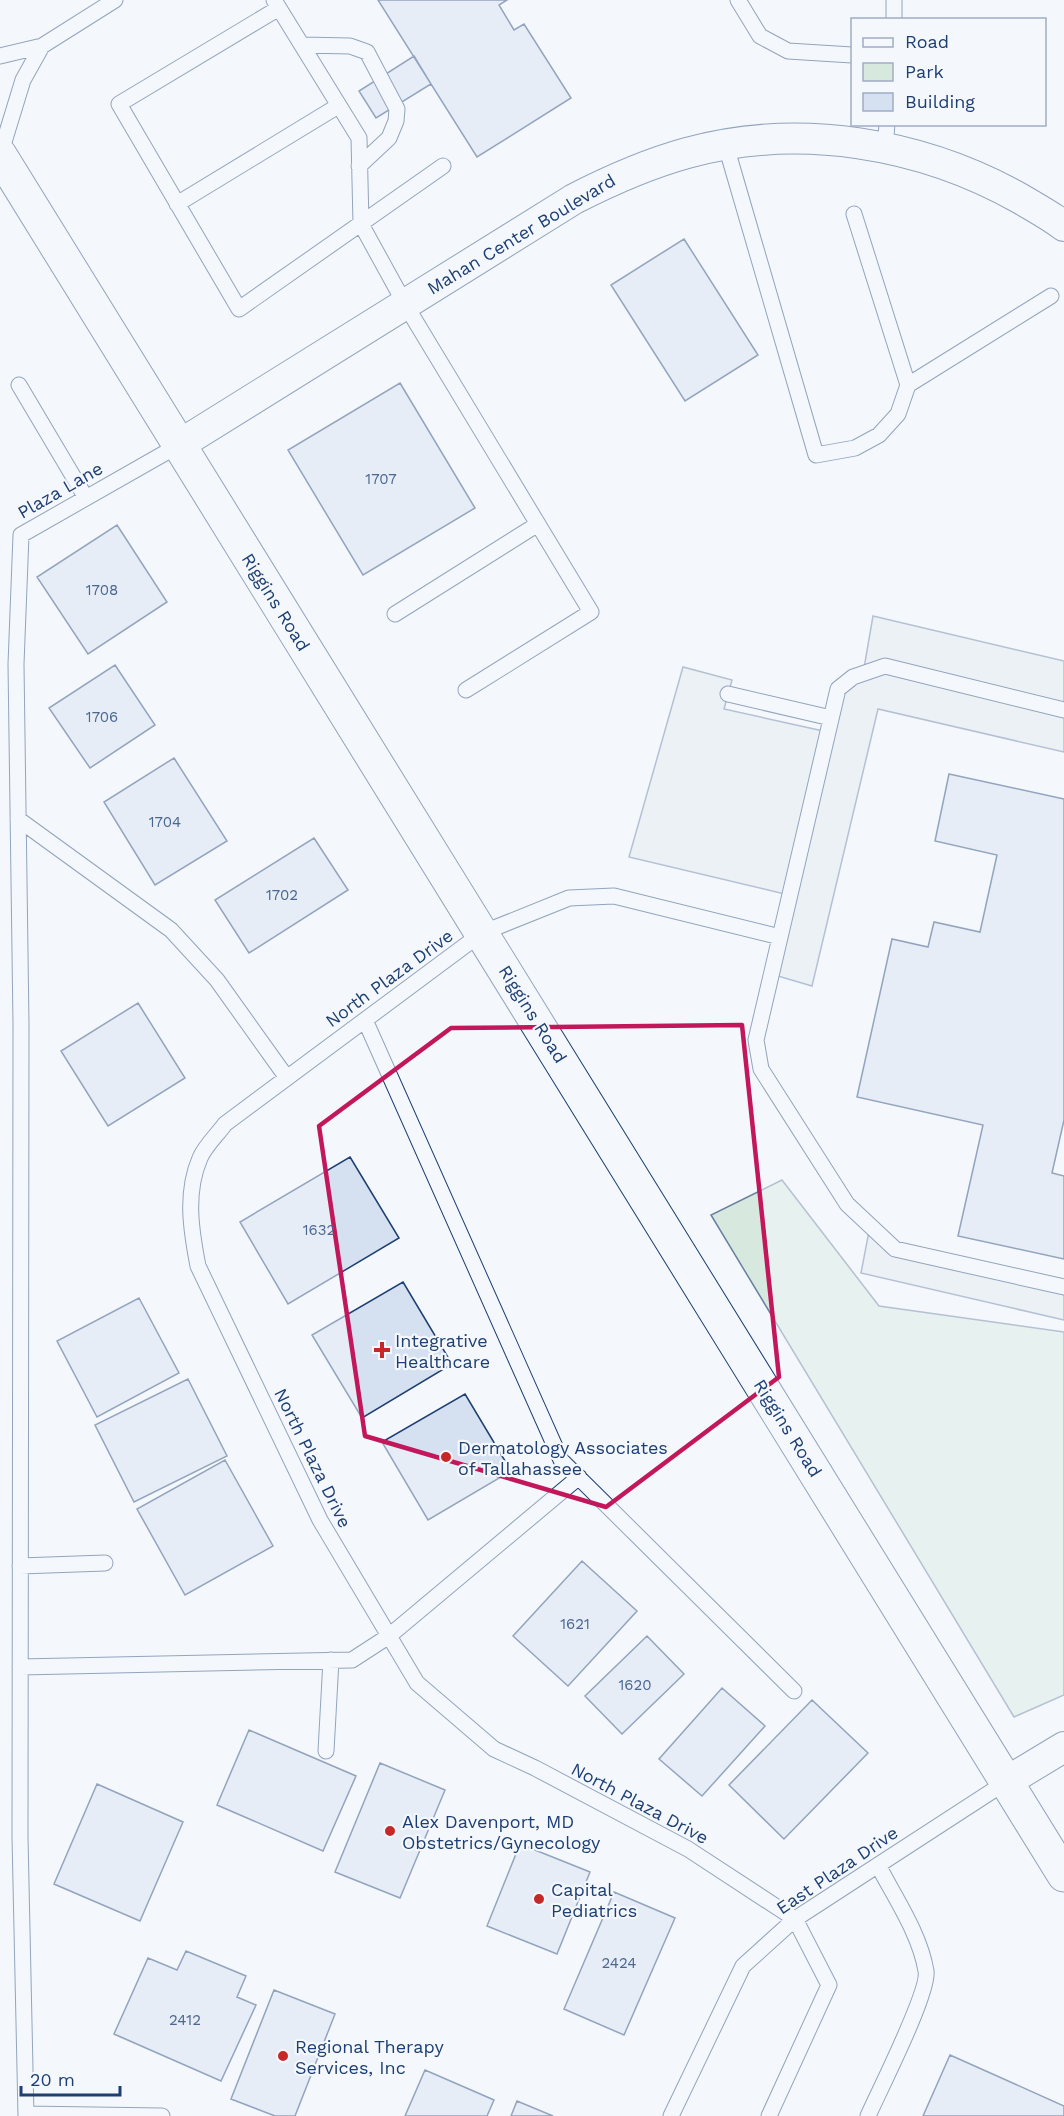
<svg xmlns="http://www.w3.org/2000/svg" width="1064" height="2116" font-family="'Work Sans',sans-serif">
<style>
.green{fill:#d7e8df;stroke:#687fa3;stroke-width:1.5}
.parking{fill:#e3e8f0;stroke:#687fa3;stroke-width:1.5}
.building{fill:#d5e0f0;stroke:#1d3f73;stroke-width:1.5}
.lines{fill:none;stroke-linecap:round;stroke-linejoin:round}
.service-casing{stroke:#1d3f73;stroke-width:17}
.minor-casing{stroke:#1d3f73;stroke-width:32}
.tertiary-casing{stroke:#1d3f73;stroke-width:35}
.service{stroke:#f4f7fb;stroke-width:15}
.minor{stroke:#f4f7fb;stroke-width:30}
.tertiary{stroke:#f4f7fb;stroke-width:33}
.marked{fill:none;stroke:#c2185b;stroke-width:4.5;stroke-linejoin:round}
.poi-dot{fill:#c62828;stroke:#f4f7fb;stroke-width:2}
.labels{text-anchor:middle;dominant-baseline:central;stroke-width:4.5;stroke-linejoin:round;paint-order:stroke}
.number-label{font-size:15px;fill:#4b6792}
.street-label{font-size:18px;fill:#1d3f73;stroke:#f4f7fb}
.poi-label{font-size:18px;fill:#1d3f73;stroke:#f4f7fb;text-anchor:start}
</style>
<rect width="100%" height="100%" fill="#f4f7fb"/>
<path class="green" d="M782,1180L879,1306L1064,1332V1695L1014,1717L711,1215Z"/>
<path class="parking" d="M873,616L1064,661V752L878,709L812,986L771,974L789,895L629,857L683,667L732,680L724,709L828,732L838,689L863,674Z
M870,1226L895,1249L1064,1287V1320L861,1273Z"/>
<path class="building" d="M378,0H507L499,5L514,30L524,24L571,98L477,157Z
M414,56L431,84L376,118L359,91Z
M684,239L758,355L685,401L611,285Z
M400,383L475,508L363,575L288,450Z
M117,525L167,602L88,654L37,577Z
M115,665L155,725L90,768L49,708Z
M174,758L227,841L155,885L104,802Z
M949,774L1064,799V1120L1052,1173L1064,1176V1259L958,1236L983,1125L857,1097L892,939L928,947L934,922L980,932L997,855L935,841Z
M314,838L348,890L249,953L215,900Z
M138,1003L185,1078L108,1126L61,1051Z
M350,1157L399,1238L288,1304L240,1222Z
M403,1282L452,1364L362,1418L312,1335Z
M139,1298L179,1373L97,1417L57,1341Z
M188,1379L227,1456L134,1502L95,1425Z
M465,1394L511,1471L428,1520L382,1442Z
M225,1460L273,1546L185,1595L137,1509Z
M582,1561L637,1611L568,1686L513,1636Z
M647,1636L684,1674L622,1734L585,1696Z
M722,1688L765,1726L702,1796L659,1759Z
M812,1700L868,1753L784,1839L729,1785Z
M249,1730L356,1776L323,1851L217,1805Z
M380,1763L445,1790L400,1898L335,1872Z
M97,1784L183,1822L140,1921L54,1884Z
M520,1844L590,1872L557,1954L487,1926Z
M614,1892L675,1918L624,2035L564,2009Z
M186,1951L246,1976L237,1997L256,2005L221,2081L114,2034L148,1958L177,1970Z
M274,1990L335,2014L295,2116H275L231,2099Z
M950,2055L1064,2106V2116H923Z
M425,2070L494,2100L487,2116H405Z
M517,2101L553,2116H511Z"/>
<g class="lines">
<g class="service-casing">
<path id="service" d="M274,0L359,138L361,224L405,304L591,612L466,690
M738,0L760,36L788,51L852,55
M894,0V20
M279,8L119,104L239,309L443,166
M302,45L350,46L367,52L397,109L396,121L389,138L359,166
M0,56L42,46L115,0
M726,146L816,455L855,448L879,435L898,414L908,385L854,214
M885,148L887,124
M0,155L23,80L42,46
M177,204L338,106
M19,385L86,498
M908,385L1051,296
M395,614L538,524
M728,694L831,718
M1064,710L885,666L853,677L838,689L756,1040L761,1069L847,1204L895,1249L1064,1287
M18,819L171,930L217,980L287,1078
M365,1020L561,1460L794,1691
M20,1566L105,1563
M20,1667L352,1660L389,1636L579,1477
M326,1751L331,1660
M26,2114L162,2116
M26,2116L20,1837L21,1024L16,664L21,535L179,445
M671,2116L743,1966L795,1919L1006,1782
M769,2116L829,1985L795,1919L688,1849L535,1768L494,1749L417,1683L320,1520L198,1266C191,1230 185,1193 200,1158C205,1146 217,1135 225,1124L482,933L569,898L614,896L780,937
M868,2116C879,2091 930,1991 926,1971C920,1934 895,1898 878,1865"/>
</g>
<g class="minor-casing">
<path id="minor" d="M179,445L574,199C611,180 647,164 687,153C799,122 922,143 1021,199C1036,208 1051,216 1064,226
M1006,1782L1064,1747"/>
</g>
<g class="tertiary-casing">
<path id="tertiary" d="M0,155L1064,1875"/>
</g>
<use href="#service" class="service"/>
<use href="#minor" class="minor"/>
<use href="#tertiary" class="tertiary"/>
</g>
<path d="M0 0H1064V2116H0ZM742,1025L779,1377L606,1507L365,1436L319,1126L451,1028Z" fill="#f4f7fb" fill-opacity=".55" fill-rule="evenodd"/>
<path class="marked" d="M742,1025L779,1377L606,1507L365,1436L319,1126L451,1028Z"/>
<g class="poi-dot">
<path d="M379 1341h6v6h6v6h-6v6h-6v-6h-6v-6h6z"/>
<circle cx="446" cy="1457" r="6"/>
<circle cx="390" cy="1831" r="6"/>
<circle cx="539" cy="1899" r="6"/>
<circle cx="283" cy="2056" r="6"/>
</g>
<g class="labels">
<g class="number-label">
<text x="381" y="479">1707</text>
<text x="102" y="590">1708</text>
<text x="102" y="717">1706</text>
<text x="165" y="822">1704</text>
<text x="282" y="895">1702</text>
<text x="319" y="1230">1632</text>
<text x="575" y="1624">1621</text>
<text x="635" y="1685">1620</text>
<text x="619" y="1963">2424</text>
<text x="185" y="2020">2412</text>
</g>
<g class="street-label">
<text transform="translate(521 234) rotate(-31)">Mahan Center Boulevard</text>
<text transform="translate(60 490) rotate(-30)">Plaza Lane</text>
<text transform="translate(276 602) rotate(58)">Riggins Road</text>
<text transform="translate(389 978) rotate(-36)">North Plaza Drive</text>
<text transform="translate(533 1014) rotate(58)">Riggins Road</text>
<text transform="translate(788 1428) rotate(58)">Riggins Road</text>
<text transform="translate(313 1458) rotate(64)">North Plaza Drive</text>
<text transform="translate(640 1803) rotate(28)">North Plaza Drive</text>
<text transform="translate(837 1870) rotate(-34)">East Plaza Drive</text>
</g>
<g class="poi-label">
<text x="395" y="1340">Integrative<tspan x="395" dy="21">Healthcare</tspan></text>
<text x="458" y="1447">Dermatology Associates<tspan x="458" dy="21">of Tallahassee</tspan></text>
<text x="402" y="1821">Alex Davenport, MD<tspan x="402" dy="21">Obstetrics/Gynecology</tspan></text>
<text x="551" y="1889">Capital<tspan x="551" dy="21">Pediatrics</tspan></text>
<text x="295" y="2046">Regional Therapy<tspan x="295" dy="21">Services, Inc</tspan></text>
</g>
</g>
<rect x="851" y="18" width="195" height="108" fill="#f4f7fb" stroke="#9eadc5" stroke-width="1.5"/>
<rect x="863" y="38" width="30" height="9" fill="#f4f7fb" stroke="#9eadc5" stroke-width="1.5"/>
<text x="905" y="48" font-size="18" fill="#1d3f73">Road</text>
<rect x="863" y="63" width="30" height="18" fill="#d7e8df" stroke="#9eadc5" stroke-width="1.5"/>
<text x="905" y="78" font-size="18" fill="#1d3f73">Park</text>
<rect x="863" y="93" width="30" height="18" fill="#d5e0f0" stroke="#9eadc5" stroke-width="1.5"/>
<text x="905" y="108" font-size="18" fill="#1d3f73">Building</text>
<path d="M21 2086v9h99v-9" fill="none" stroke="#1d3f73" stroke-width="3"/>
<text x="30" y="2086" font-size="18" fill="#1d3f73" stroke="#f4f7fb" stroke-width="4.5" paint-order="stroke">20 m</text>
</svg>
